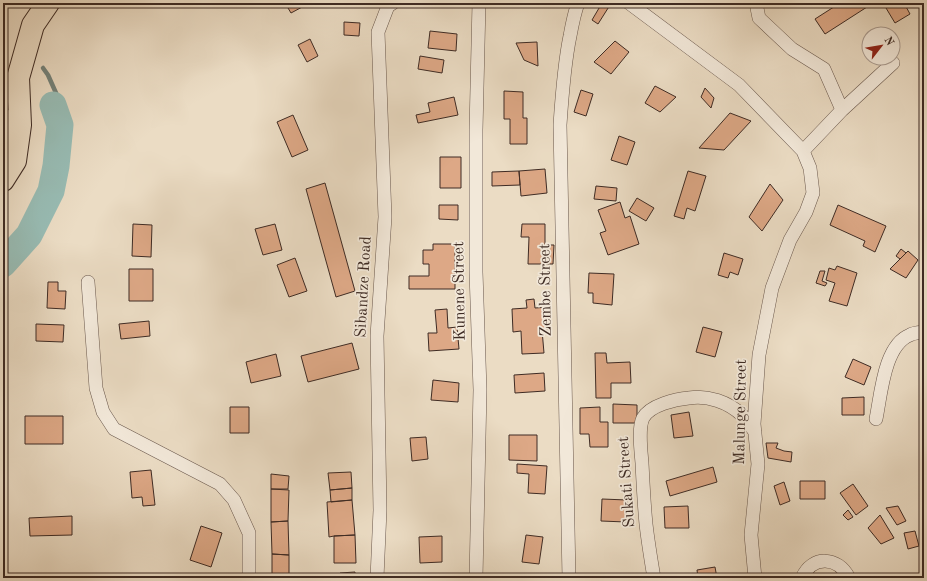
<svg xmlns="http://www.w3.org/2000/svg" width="927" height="581" font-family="'Old Standard TT',serif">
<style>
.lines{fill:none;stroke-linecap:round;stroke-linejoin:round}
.stream{stroke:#74827a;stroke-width:4.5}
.river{stroke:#98bcb4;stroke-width:27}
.building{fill:#dda886;stroke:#3e2b24}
.minor-casing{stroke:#69574c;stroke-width:14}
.motorway-casing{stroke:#3e2b24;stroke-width:24}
.minor{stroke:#f2e8d9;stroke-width:13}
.motorway{stroke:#ebdcc4;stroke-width:22}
.labels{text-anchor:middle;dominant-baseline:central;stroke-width:3.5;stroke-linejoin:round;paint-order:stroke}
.street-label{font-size:16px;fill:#3e2b24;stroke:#f2e8d9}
</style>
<rect width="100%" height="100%" fill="#ebdcc4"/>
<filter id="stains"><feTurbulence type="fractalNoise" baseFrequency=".005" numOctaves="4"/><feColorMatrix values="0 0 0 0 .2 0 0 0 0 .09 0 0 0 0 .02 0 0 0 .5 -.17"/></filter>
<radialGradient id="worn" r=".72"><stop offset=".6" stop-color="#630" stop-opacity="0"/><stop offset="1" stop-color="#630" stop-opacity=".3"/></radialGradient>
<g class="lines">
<path class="stream" d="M43,68L48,75L56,93L53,105"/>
<path class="river" d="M3,264L29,235L51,191L56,166L60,125L53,105"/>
</g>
<path class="building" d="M285,3H302L304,6L291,13Z
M602,3H606L610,5L598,24L592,20Z
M840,3H864L867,7L825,34L815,19Z
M892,3H904L910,14L895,23L886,8Z
M344,22L360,23L359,36L344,35Z
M430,31L457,34L456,51L428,48Z
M310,39L318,56L307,62L298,45Z
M615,41L629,52L611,74L594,62Z
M537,42L538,66L524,60L516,43Z
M420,56L444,60L442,73L418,69Z
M655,86L676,97L660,112L645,103Z
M705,88L714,98L711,108L701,97Z
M581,90L593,94L586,116L574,112Z
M504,91L523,92V118H527V144H510V119H504Z
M454,97L458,115L418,123L416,115L430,112L428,103Z
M730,113L751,121L724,150L699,148Z
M293,115L308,150L292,157L277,122Z
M619,136L635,142L627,165L611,160Z
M440,157H461V188H440Z
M545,169L547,193L521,196L519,171Z
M519,171L520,185L492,186V172Z
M688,171L706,176L695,211L687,208L684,219L674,216Z
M325,183L355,291L336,297L306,189Z
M770,184L783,200L762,231L749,217Z
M596,186L617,188L616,201L594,199Z
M637,198L654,208L646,221L629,211Z
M620,202L625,218L630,216L639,244L608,255L600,233L606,231L598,210Z
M439,205H458V220L439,219Z
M838,205L886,226L875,252L863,246L865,241L830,225Z
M133,224L152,225L151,257L132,256Z
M275,224L282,250L263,255L255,229Z
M522,224H545V245H554L553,264H528L529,237H521Z
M433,244H455V289H409V276H429V264H423V250H433Z
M901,249L906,253L900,259L896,256Z
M908,251L918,260L906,278L890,269Z
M724,253L743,259L738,275L730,272L728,278L718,275Z
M295,258L307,291L289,297L277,265Z
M837,266L857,273L847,306L829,301L835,283L826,280L829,268L835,270Z
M129,269H153V301H129Z
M820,271H825L822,281L827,283L825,286L816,283Z
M589,273L614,274L612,305L593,303V293H588Z
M48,282H58V291H66L65,309L47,308Z
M534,299L535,308L549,307L550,330H542L544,353L522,354L521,331L513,332L512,309L527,308L526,300Z
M447,309L448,328L457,327L459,349L429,351L428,333H437L435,310Z
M149,321L150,336L121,339L119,324Z
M36,324L64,325L63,342L36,341Z
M703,327L722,332L715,357L696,352Z
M352,343L359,369L308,382L301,356Z
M595,353H606L607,363L630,362L631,383H611V398H596Z
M276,354L281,376L251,383L246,362Z
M853,359L871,367L864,385L845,377Z
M544,373L545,391L515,393L514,375Z
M433,380L459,383L458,402L431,400Z
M864,397V415H842V398Z
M613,404L637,405V423H613Z
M230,407H249V433H230Z
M600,407V422H608V447H590L589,434H580V408Z
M689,412L693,436L674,438L671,415Z
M25,416H63V444H25Z
M509,435H537V461L509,460Z
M426,437L428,459L412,461L410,438Z
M766,443H778L776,448L784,451L792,452L791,462L768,458Z
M517,464L547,466L545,494L528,493L529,474L517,473Z
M713,467L717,482L670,496L666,481Z
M151,470L155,505L143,506L142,497L132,498L130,472Z
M351,472L352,488L330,490L328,473Z
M271,474L289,476L288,489H271Z
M800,481H825V499H800Z
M784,482L790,501L780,505L774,486Z
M853,484L868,506L856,515L840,493Z
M352,488V500L331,502L330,490Z
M271,489L289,490L288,521L271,522Z
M602,499L627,500L626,522L601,521Z
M352,500L355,535L334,536L329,537L327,502Z
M688,506L689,528H665L664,507Z
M898,506L906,521L897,525L886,508Z
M848,510L853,517L848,520L843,515Z
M880,515L894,538L881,544L868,528Z
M72,516V535L30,536L29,518Z
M288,521L289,555L272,554L271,522Z
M201,526L222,533L211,567L190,560Z
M915,531L919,546L908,549L904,533Z
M355,535L356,563H334V536Z
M526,535L543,537L539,564L522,562Z
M442,536V562L420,563L419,537Z
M272,554L289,555V578H272Z
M715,567L717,578H698L697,570Z
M355,572V578H340V573Z"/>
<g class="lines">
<g class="minor-casing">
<path id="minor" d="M629,3L739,85L803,151L810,168L813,193L806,212L790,240L772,288L759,355L754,424L758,464L751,535L755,578
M756,3L759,18L792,49L824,69L842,110
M803,151L842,110L893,63
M88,282L96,388L103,412L114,429L220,484L234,500L249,533V578
M876,419C881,395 884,345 910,335C913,333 918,333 922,332L924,333
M377,578L380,510L377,336L385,217L378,32L388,6L393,3
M476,578L480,390L476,272V130L479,3
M569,578L560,125C562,95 564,65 570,36C572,25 574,14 578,3
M654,578C651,560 648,542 646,524C644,504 643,483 642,463C641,451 638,428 643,418C650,405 676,399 689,398C708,395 728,402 742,415C747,420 751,427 755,432
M802,578C812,555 838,556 849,578"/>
</g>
<g class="motorway-casing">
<path id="motorway" d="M3,120V141
M3,180L15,161L20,125L18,78L33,25L48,3"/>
</g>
<use href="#minor" class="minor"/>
<use href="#motorway" class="motorway"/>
</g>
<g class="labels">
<g class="street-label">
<text transform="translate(364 287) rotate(-87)">Sibandze Road</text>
<text transform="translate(546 290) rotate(-91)">Zembe Street</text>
<text transform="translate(460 291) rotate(-91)">Kunene Street</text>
<text transform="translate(741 412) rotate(-89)">Malunge Street</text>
<text transform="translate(627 482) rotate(-94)">Sukati Street</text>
</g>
</g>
<rect width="927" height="581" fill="none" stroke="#ebdcc4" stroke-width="16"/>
<rect x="4" y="4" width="919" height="573" fill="none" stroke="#3e2b24" stroke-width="2"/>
<rect x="8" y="8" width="911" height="565" fill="none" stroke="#3e2b24"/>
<g transform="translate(881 46) rotate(59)"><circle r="19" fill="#f2e8d9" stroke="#aa9c91"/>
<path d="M0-3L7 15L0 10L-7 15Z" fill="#8f2418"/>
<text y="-6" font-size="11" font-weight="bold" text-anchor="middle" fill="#3e2b24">N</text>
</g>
<rect width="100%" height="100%" filter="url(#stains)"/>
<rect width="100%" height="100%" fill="url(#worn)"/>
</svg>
